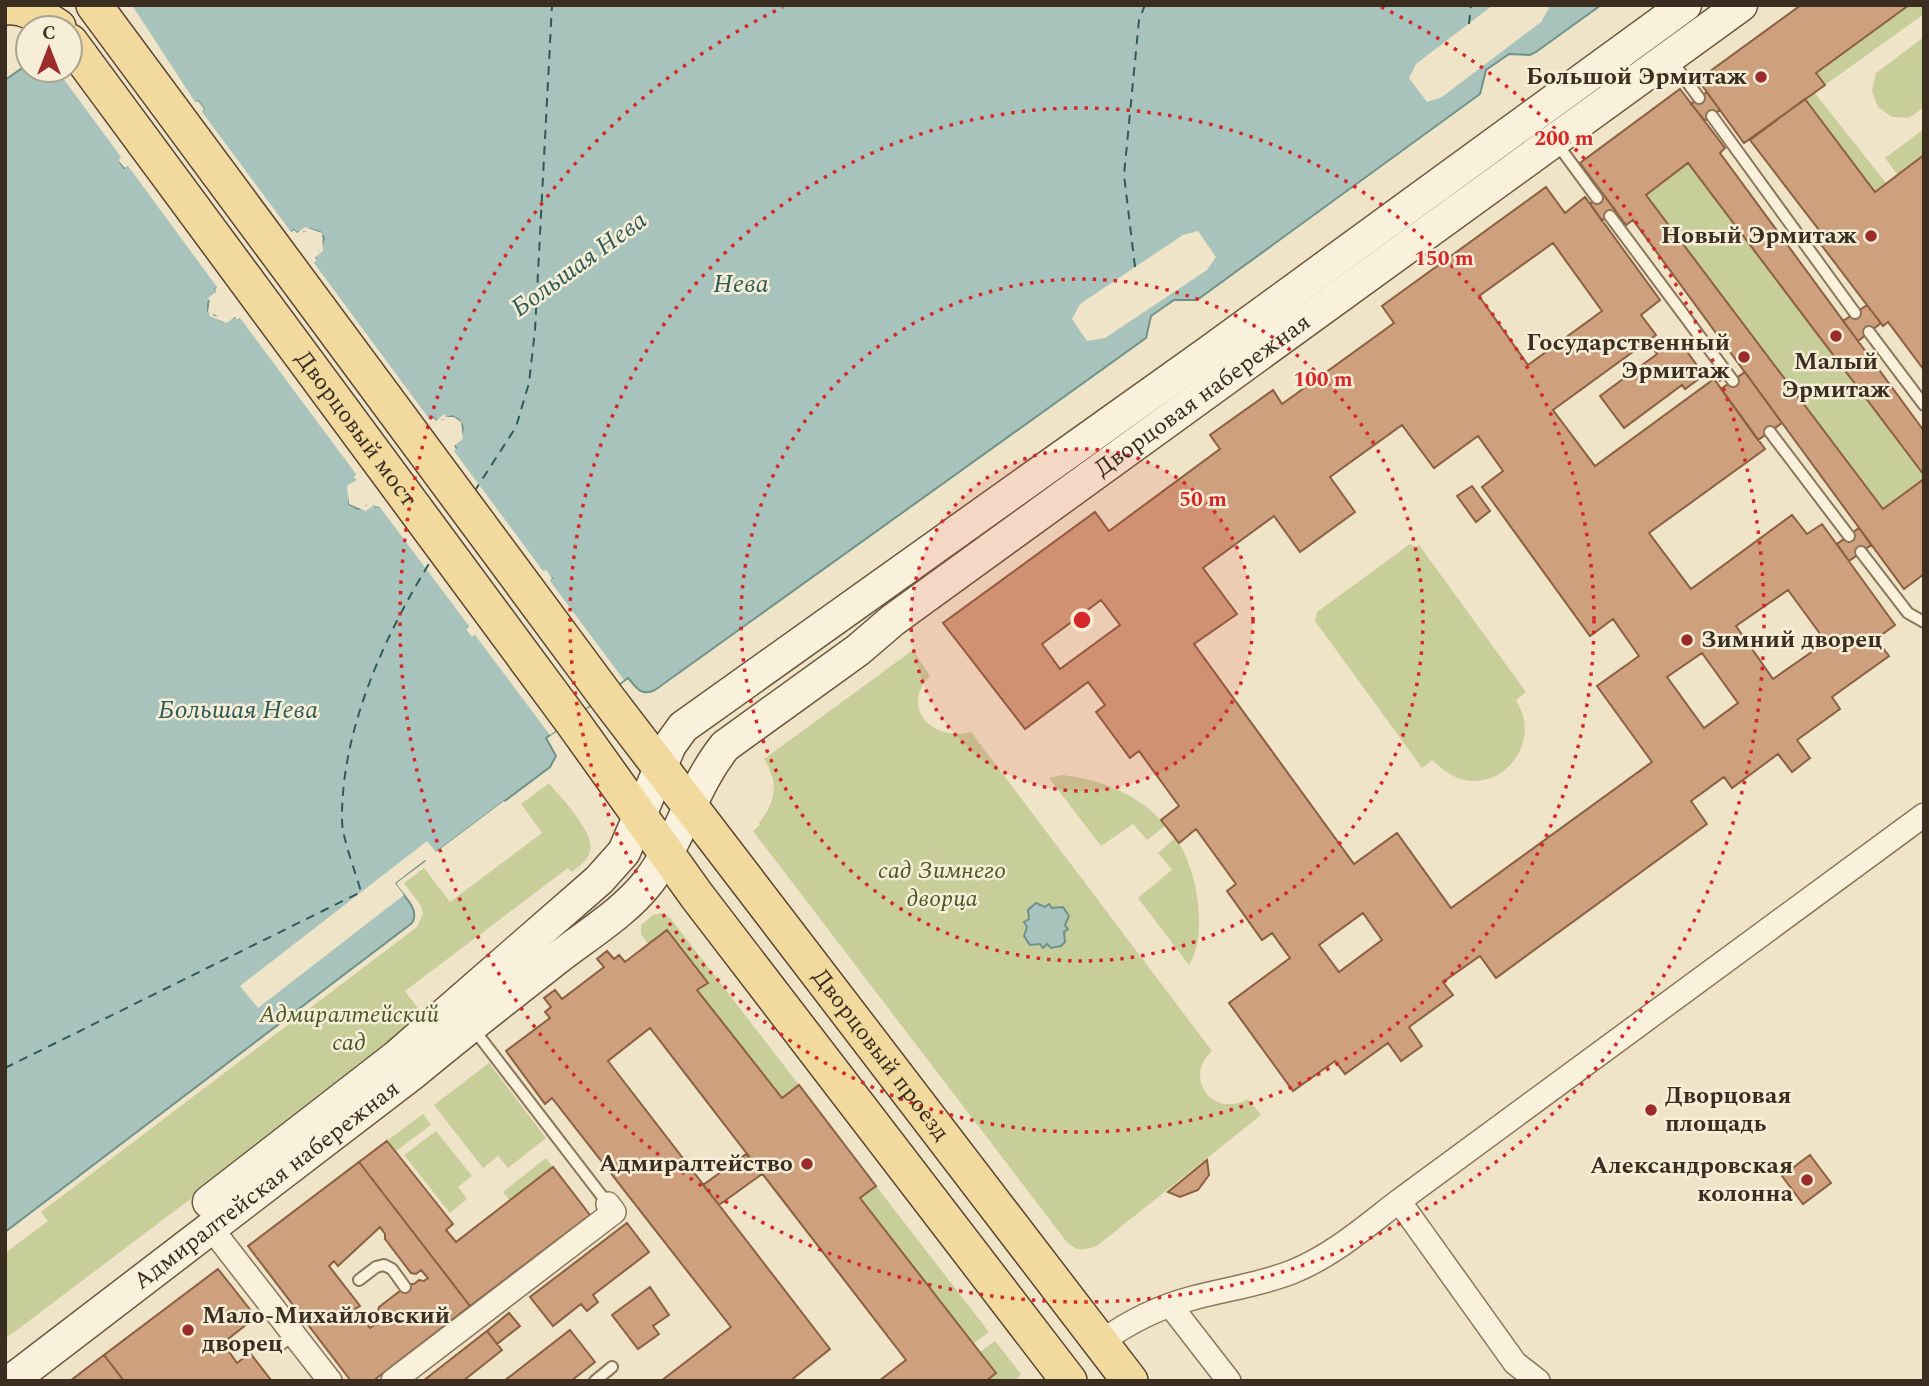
<svg xmlns="http://www.w3.org/2000/svg" width="1929" height="1386" font-family="Spectral,serif">
<style>
.green{fill:#c7ce9a}
.water{fill:#a8c3bc;stroke:#6e928a;stroke-width:2;fill-rule:evenodd}
.pier{fill:#efe4c7;fill-rule:evenodd}
.lines{fill:none;stroke-linecap:round;stroke-linejoin:round}
.ferry{stroke:#2f5b59;stroke-width:2;stroke-dasharray:9 7;stroke-linecap:butt}
.building{fill:#cea07d;stroke:#8b6041;stroke-width:2;fill-rule:evenodd}
.lane-casing{stroke:#8b765c;stroke-width:14}
.street-casing{stroke:#8b765c;stroke-width:26}
.secondary-casing{stroke:#6d573f;stroke-width:35}
.primary-casing{stroke:#594430;stroke-width:38}
.lane{stroke:#f9f1db;stroke-width:10}
.street{stroke:#f9f1db;stroke-width:23}
.secondary{stroke:#f9f1db;stroke-width:32}
.primary{stroke:#f2da9f;stroke-width:35}
.ring{fill:none;stroke:#d62828;stroke-width:3.5;stroke-dasharray:3.5 7}
.poi-dot{fill:#9b2c2b;stroke:#f6eed7;stroke-width:2.5}
.labels{text-anchor:middle;dominant-baseline:central;stroke-width:5;stroke-linejoin:round;paint-order:stroke}
.poi-label{font-size:24px;font-weight:bold;fill:#3b2e20;stroke:#f6eed7;text-anchor:end}
.street-label{font-size:24px;fill:#3b2e20;stroke:#f6eed7}
.park-label{font-size:24px;font-style:italic;fill:#4a5826;stroke:#f6eed7}
.water-label{font-size:26px;font-style:italic;fill:#2f5b59;stroke:#f6eed7}
.centre{fill:#d62828;stroke:#f6eed7;stroke-width:3.5}
.ring-label{font-size:21px;text-anchor:middle;font-weight:bold;fill:#d62828;stroke:#f6eed7;stroke-width:5;stroke-linejoin:round;paint-order:stroke}
</style>
<rect width="100%" height="100%" fill="#efe4c7"/>
<path class="green" d="M1909,5H1924V14L1825,85L1816,73Z
M1924,37V107L1909,118L1892,117L1878,107L1872,91L1876,73Z
M1814,92L1886,183L1875,192L1805,99Z
M1924,129V155L1898,175L1885,158Z
M1688,163L1924,475V479L1883,509L1646,195Z
M1410,544L1416,547L1419,545L1526,692L1516,700C1519,706 1523,713 1524,720C1530,754 1500,787 1465,780C1451,777 1442,769 1432,760L1422,768L1315,621L1317,612Z
M913,650L930,676C899,708 933,742 971,732L1212,1051C1182,1078 1214,1119 1248,1099L1261,1115L1098,1245C1084,1251 1077,1252 1066,1241L753,831L760,825L759,823C776,802 779,782 764,759Z
M1062,775C1100,779 1142,795 1165,826L1147,840L1133,824L1101,846L1049,778Z
M549,783C561,798 596,833 590,852C587,861 579,867 571,872L568,868L405,991L423,1015L422,1024L5,1339V1253L48,1221L41,1212L417,927L423,914L421,906L404,883L424,868L450,902L542,833L521,804Z
M1175,838C1197,865 1209,936 1189,965L1138,898L1172,870L1158,853Z
M663,913L671,919L799,1085L782,1098L697,990L707,982L667,930L648,944L641,934V925L653,915Z
M489,1063L546,1138L508,1168L498,1156L483,1168L434,1105Z
M423,1114L431,1125L396,1151L388,1140Z
M436,1131L472,1176L458,1187L467,1199L450,1213L404,1155Z
M546,1158L553,1167L510,1201L503,1192Z
M876,1186L989,1332L973,1344L860,1198Z
M995,1341L1021,1374L1015,1381H986L980,1352Z"/>
<path class="water" d="M106,5H1601L1536,52L1530,55L1509,54L1486,70L1480,94L1197,300H1174L1151,316L1146,338L655,690C641,697 636,687 628,678L546,738L556,756L550,767L395,883C402,895 421,909 412,923L5,1232V80L28,64V70H70ZM198,101L204,109L124,168L119,160ZM310,229L320,232L324,238L321,249L315,258L316,261L238,319L235,317L222,321L208,311V303L217,292L215,289L294,230L296,233ZM452,416L459,420L463,427L461,437L454,446L456,448L376,507L374,504L358,509L349,504V489L356,480V475L434,418L436,421ZM543,572L552,578L475,635L467,628Z
M1036,903L1045,907L1049,904L1052,908L1063,907L1069,916L1065,925L1068,929L1064,932L1065,942L1061,946L1051,948L1047,944L1043,948L1040,944L1030,945L1024,936L1027,927L1024,922L1029,919L1028,910Z"/>
<path class="pier" d="M100,5H132L195,102L198,101L204,109L202,112L291,232L294,230L297,233L305,227L322,233L323,251L315,258L317,261L314,263L430,420L434,418L436,421L444,414L446,417H454L461,422L463,439L454,446L456,449L454,451L543,571L546,570L552,578L550,581L624,680L550,735L475,635L472,637L466,629L469,626L379,506L376,507L374,505L366,511L349,504L347,486L356,480L354,477L356,474L240,318L237,320L235,317L226,323L210,316L208,311L210,301L208,298L216,292L215,289L217,287L128,166L125,168L118,160L121,157L57,70H70V28ZM304,231L314,232L319,236L321,241L319,251L312,256V260L238,315L234,313L227,318L214,316L211,309L213,299L219,295V290L293,235L297,236ZM443,419L455,421L459,425L458,439L451,444V448L377,503L373,501L366,506L357,505L352,502V487L358,483L359,477L433,423L436,424Z
M1493,5H1547L1549,8L1541,22L1442,97L1427,102L1409,78L1416,64Z
M1198,231L1216,257L1207,270L1105,338L1087,341L1072,319L1080,304L1183,235Z
M504,801L506,804L428,863L425,860L395,883L404,895L258,1008L240,986L427,841L436,852Z"/>
<g class="lines">
<path class="ferry" d="M1469,24L1471,5
M1135,267L1124,175L1139,20L1145,5
M474,492L516,427L529,383L535,330L552,5
M5,1068L361,892C356,873 342,838 342,820C341,730 385,634 432,559"/>
</g>
<path class="building" d="M1801,5H1909L1816,73L1825,85L1744,143L1698,80Z
M1680,89L1725,148L1720,153L1924,431V475L1688,163L1646,195L1883,509L1924,479V574L1904,589L1633,220L1626,225L1580,163Z
M1707,92L1720,110L1705,121L1691,104Z
M1805,99L1875,192L1924,155V370L1888,322L1883,326L1816,238L1822,234L1750,140Z
M1546,187L1565,213L1585,197L1660,300L1641,315L1656,335L1553,410L1595,466L1714,379L1765,449L1649,533L1691,589L1792,515L1807,534L1822,524L1895,625L1876,639L1889,656L1832,697L1840,709L1797,740L1810,758L1792,772L1778,754L1732,788L1724,777L1691,801L1707,824L1496,978L1480,956L1443,982L1453,995L1409,1027L1422,1046L1401,1061L1388,1043L1345,1074L1335,1061L1293,1091L1229,1003L1290,958L1272,933L1262,940L1227,891L1236,884L1196,829L1179,843L1161,820L1179,806L1139,751L1130,758L1096,712L1105,705L1088,682L1025,729L943,623L1095,512L1109,531L1220,449L1210,435L1273,390L1282,404L1394,323L1382,306ZM1553,243L1602,311L1528,365L1479,296ZM1402,425L1434,468L1478,436L1503,471L1482,487L1590,636L1613,619L1639,656L1597,686L1652,762L1451,908L1397,833L1354,864L1194,644L1237,614L1203,568L1274,516L1300,552L1355,512L1330,477ZM1788,590L1826,642L1773,679L1736,626ZM1101,600L1120,625L1060,669L1042,644ZM1702,653L1738,703L1704,728L1667,677ZM1363,913L1382,940L1339,972L1319,945Z
M1603,194L1616,211L1602,221L1590,204Z
M1867,305L1881,323L1858,341L1843,321Z
M1671,339L1673,343L1678,339L1701,371L1697,374L1700,378L1685,389L1682,385L1624,428L1600,396L1657,354L1655,351Z
M1745,372L1782,423L1758,440L1721,389Z
M1472,486L1490,511L1476,522L1457,496Z
M1859,528L1871,545L1849,561L1837,544Z
M667,930L708,983L697,990L782,1098L799,1085L876,1186L860,1198L996,1373L986,1381H879L906,1360L650,1028L608,1061L830,1349L790,1381H661L731,1327L552,1098L545,1104L506,1051L550,1018L545,1012L551,1007L544,998L555,990L562,999L604,967L597,959L607,951L614,959L619,955L625,962Z
M387,1141L453,1224L446,1230L456,1242L553,1167L590,1215L470,1306L359,1162Z
M746,1154L762,1174L719,1205L703,1185Z
M1810,1155L1831,1183L1803,1204L1782,1176Z
M1207,1160L1209,1175L1198,1190L1180,1197L1168,1192Z
M359,1162L470,1306L373,1381H351L248,1246ZM380,1227L385,1234V1239L411,1273L416,1274L421,1270L428,1278L424,1281L419,1280L414,1284H409L379,1307L378,1312L371,1317L376,1324L370,1328L355,1309L360,1306L329,1266L334,1261L338,1266Z
M627,1223L649,1252L593,1295L598,1302L587,1311L581,1304L553,1326L530,1297Z
M218,1269L256,1317L223,1343L237,1363L250,1353L271,1380L124,1381L104,1355Z
M650,1287L669,1315L653,1326L659,1334L638,1349L612,1315Z
M509,1313L520,1326L497,1344L487,1331Z
M570,1330L595,1362L571,1381H504Z
M487,1331L502,1350L463,1381H423Z
M104,1355L124,1381H70Z"/>
<g class="lines">
<g class="lane-casing">
<path id="lane" d="M1672,61L1699,98
M1712,116L1855,313
M1555,141L1597,198
M1610,216L1733,381
M1869,332L1924,405
M1770,432L1849,536
M1861,552L1908,613L1924,622
M472,1027L608,1204
M359,1280L376,1267L384,1265L392,1269L405,1287
M279,1346L294,1334
M595,1381L612,1367"/>
</g>
<g class="street-casing">
<path id="street" d="M211,1228L330,1381
M1170,1305L1229,1381
M1101,1342C1130,1321 1158,1307 1193,1298C1226,1289 1259,1285 1292,1272C1332,1256 1365,1227 1399,1201
M393,1381L614,1212L608,1204
M1538,1381L1515,1363L1399,1201L1924,815"/>
</g>
<g class="secondary-casing">
<g id="secondary">
<path d="M209,1202L396,1057L599,880L624,852L670,745L683,727L1209,352L1685,5"/>
<path id="s1" d="M11,1381L413,1073C461,1033 510,995 560,956C590,933 626,911 649,881C681,839 692,787 725,746L858,650L893,620L1741,5"/>
</g>
</g>
<g class="primary-casing">
<g id="primary">
<path id="s2" d="M94,5L608,699L1130,1381"/>
<path d="M5,7C25,5 42,17 58,27"/>
<path id="s3" d="M70,42L574,724L697,896L1069,1381"/>
</g>
</g>
<use href="#lane" class="lane"/>
<use href="#street" class="street"/>
<use href="#secondary" class="secondary"/>
<use href="#primary" class="primary"/>
</g>
<circle cx="1082" cy="620" r="171" fill="#d62828" fill-opacity=".12"/>
<g class="ring">
<circle cx="1082" cy="620" r="171"/>
<circle cx="1082" cy="620" r="341"/>
<circle cx="1082" cy="620" r="512"/>
<path d="M1381 7A682 682 0 1 1 783 7"/>
</g>
<g class="poi-dot">
<circle cx="1761" cy="77" r="7"/>
<circle cx="1871" cy="236" r="7"/>
<circle cx="1836" cy="336" r="7"/>
<circle cx="1744" cy="357" r="7"/>
<circle cx="1687" cy="640" r="7"/>
<circle cx="1651" cy="1110" r="7"/>
<circle cx="807" cy="1164" r="7"/>
<circle cx="1807" cy="1180" r="7"/>
<circle cx="188" cy="1330" r="7"/>
</g>
<g class="labels">
<g class="poi-label">
<text x="1747" y="77">Большой Эрмитаж</text>
<text x="1857" y="236">Новый Эрмитаж</text>
<text x="1730" y="343">Государственный<tspan x="1730" dy="28">Эрмитаж</tspan></text>
<text x="1836" y="362" text-anchor="middle">Малый<tspan x="1836" dy="28">Эрмитаж</tspan></text>
<text x="1701" y="640" text-anchor="start">Зимний дворец</text>
<text x="1665" y="1096" text-anchor="start">Дворцовая<tspan x="1665" dy="28">площадь</tspan></text>
<text x="793" y="1164">Адмиралтейство</text>
<text x="1793" y="1166">Александровская<tspan x="1793" dy="28">колонна</tspan></text>
<text x="202" y="1316" text-anchor="start">Мало-Михайловский<tspan x="202" dy="28">дворец</tspan></text>
</g>
<g class="street-label">
<text stroke="none"><textPath href="#s1" startOffset="1559">Дворцовая набережная</textPath></text>
<text stroke="none"><textPath href="#s3" startOffset="481">Дворцовый мост</textPath></text>
<text stroke="none"><textPath href="#s2" startOffset="1312">Дворцовый проезд</textPath></text>
<text stroke="none"><textPath href="#s1" startOffset="322">Адмиралтейская набережная</textPath></text>
</g>
<g class="park-label">
<text x="942" y="871">сад Зимнего<tspan x="942" dy="28">дворца</tspan></text>
<text x="349" y="1015">Адмиралтейский<tspan x="349" dy="28">сад</tspan></text>
</g>
<g class="water-label">
<text transform="translate(579 264) rotate(-36)">Большая Нева</text>
<text x="741" y="284">Нева</text>
<text x="238" y="710">Большая Нева</text>
</g>
</g>
<circle cx="1082" cy="620" r="10" class="centre"/>
<g class="ring-label">
<text x="1564" y="145">200 m</text>
<text x="1444" y="265">150 m</text>
<text x="1323" y="386">100 m</text>
<text x="1203" y="506">50 m</text>
</g>
<rect width="1929" height="1386" fill="none" stroke="#3b2e20" stroke-width="14"/>
<g transform="translate(49 49)"><circle r="33" fill="#f6eed7" stroke="#aba18e" stroke-width="2"/>
<path d="M0-5L12 26L0 18L-12 26Z" fill="#9b2c2b"/>
<text y="-10" font-size="19" font-weight="bold" text-anchor="middle" fill="#3b2e20">С</text>
</g>
</svg>
